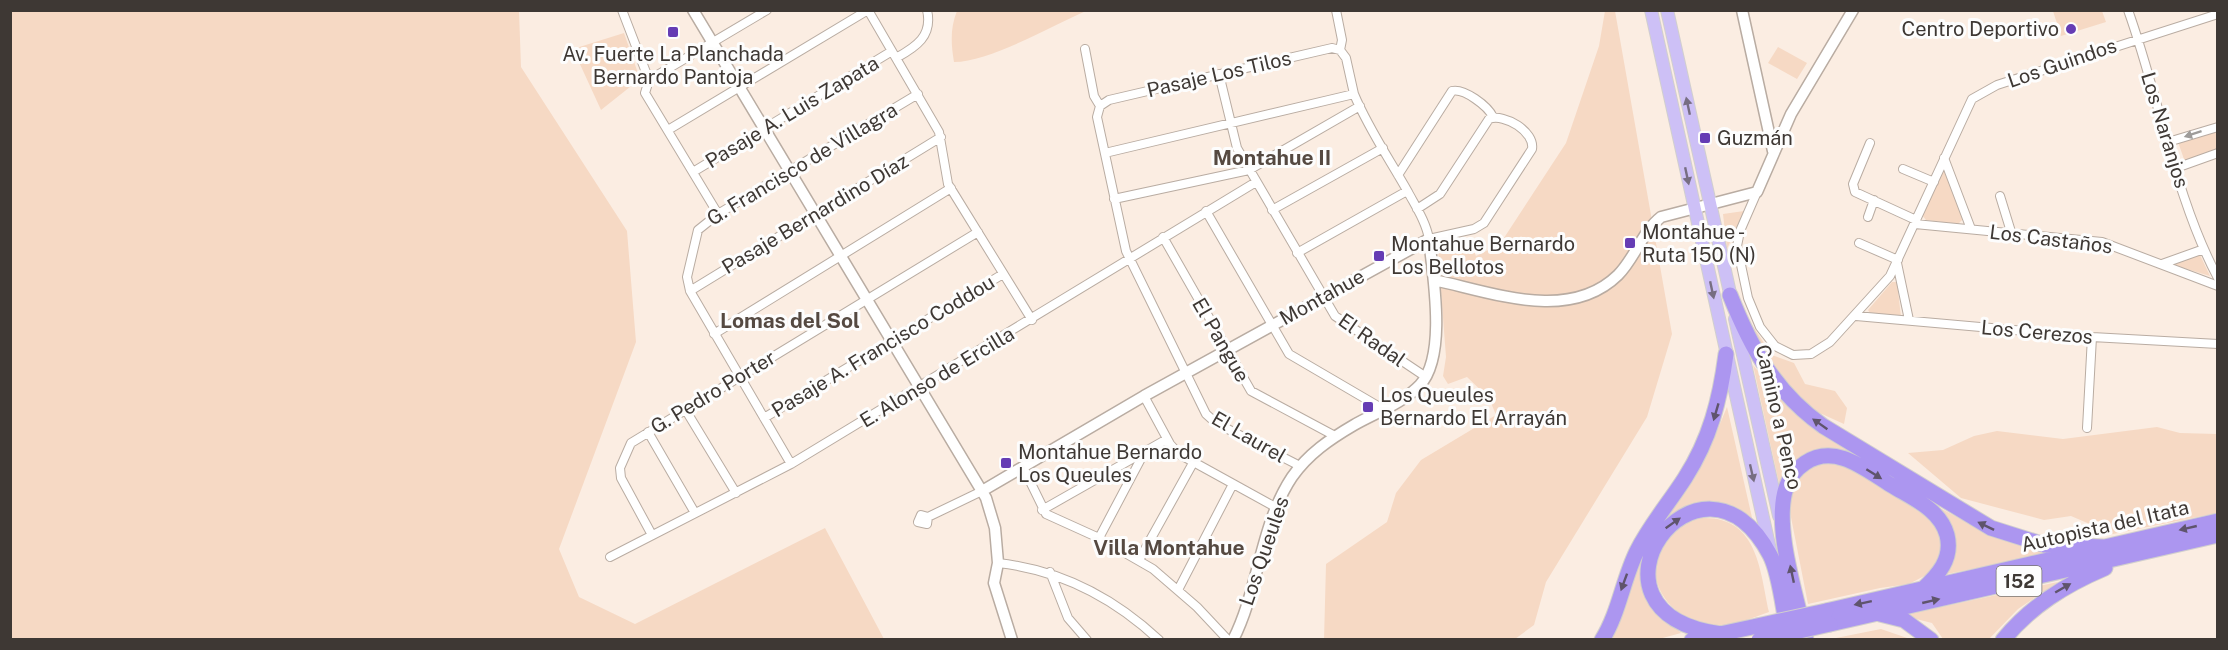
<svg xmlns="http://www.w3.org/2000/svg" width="2228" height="650" font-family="'Public Sans',sans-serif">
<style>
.green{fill:#f6d9c4}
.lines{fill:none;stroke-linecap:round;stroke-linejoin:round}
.street-casing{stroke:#b9aca2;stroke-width:10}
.secondary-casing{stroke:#b9aca2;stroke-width:13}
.primary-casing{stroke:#d1cfce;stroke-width:14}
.highway-casing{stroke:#d1cfce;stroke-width:17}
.street{stroke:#fff;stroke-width:8}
.secondary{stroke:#fff;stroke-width:10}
.primary{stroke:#cdc0f6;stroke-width:12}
.highway{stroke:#ac96f0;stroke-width:15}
.highway-bridge-casing{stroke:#d1cfce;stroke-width:17;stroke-linecap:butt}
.highway-bridge{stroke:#ac96f0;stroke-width:15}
.oneway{fill:#776e82}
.oneway2{fill:#9e9c9a}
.oneway3{fill:#5f546c}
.poi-dot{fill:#653cb4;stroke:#fdfdfd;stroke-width:2}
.labels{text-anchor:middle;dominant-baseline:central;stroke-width:6;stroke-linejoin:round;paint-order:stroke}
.shield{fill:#fdfdfd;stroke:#777370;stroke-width:1.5}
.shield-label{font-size:18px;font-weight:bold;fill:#3e3834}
.poi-label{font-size:20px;fill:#3e3834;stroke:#fdfdfd;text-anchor:start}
.street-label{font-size:20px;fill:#3e3834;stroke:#fdfdfd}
.neighbourhood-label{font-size:21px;font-weight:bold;fill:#554941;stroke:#fdfdfd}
</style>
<rect width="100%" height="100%" fill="#fbede2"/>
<path class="green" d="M10,11H519L521,67L627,231L636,342L559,549L579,597L635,624L825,528L884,639H11Z
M957,11V10L1086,11C1051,26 990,62 954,62C951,44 950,28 957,11Z
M1605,11H1615L1672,334L1647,417L1546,582L1534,625L1515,639L1324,640L1326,564L1387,522L1396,493L1421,460L1496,415L1489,398L1467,377L1448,384L1443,376L1446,357L1438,251L1469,241L1476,256L1500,244L1566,143L1599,46Z
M2053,11H2102L2106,22L2061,36Z
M624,33L640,79L601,110L573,49Z
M1778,47L1807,63L1797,79L1768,63Z
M2217,129V151L2185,162L2178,142Z
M1943,171H1946L1964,218L1958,224L1926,220L1922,215Z
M1744,211L1727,249L1723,214Z
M2200,255L2210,276L2170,264Z
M1892,282H1897L1901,317L1870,313L1868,310Z
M1748,319L1772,355L1794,363L1805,384L1835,391L1847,408L1844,424L1813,410L1771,368Z
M1753,365L1793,412L1860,457L1833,449L1780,488Z
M1727,407L1753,522L1680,511L1662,521L1712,443Z
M2157,427L2180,433L2217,434V513L2113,534L2071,516L2044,520L1961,498L1908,453L1943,450L1974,436L1997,431L2063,439Z
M1842,462L1932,520L1942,540L1940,558L1928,574L1909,584L1880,588L1808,604L1789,507L1792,486L1813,463Z
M1938,507L1993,536L2044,550L2048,554L1947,574Z
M1702,518C1758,516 1760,571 1769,612C1753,617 1732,628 1715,626C1662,622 1630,560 1680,526C1685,522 1695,520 1702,518Z
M1645,548C1640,575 1641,600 1662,619C1668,624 1677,628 1681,633L1659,639L1606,640Z
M2058,582L2018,609L1989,639H1943L1932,623L1908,617V614Z
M1881,629L1910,639H1831Z"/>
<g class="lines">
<g class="street-casing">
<path id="street" d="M622,10L649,80L645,93L718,214
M1336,10L1342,40L1340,50L1346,58L1354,94C1368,128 1390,160 1408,192C1416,207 1426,222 1429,239L1474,229L1484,223L1532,149C1535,132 1505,113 1489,119L1440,194L1417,209
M2128,10C2159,96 2175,198 2218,278
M1085,49L1094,96L1100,106
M896,58C916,47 933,36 927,10
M1219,74L1237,148L1335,316L1426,377
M649,80L767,10
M1100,106L1097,117L1126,251L1206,414L1216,423L1300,466
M1100,106L1109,100L1332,48L1340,50
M668,130L868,10L939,132L948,184L1032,320
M2168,142L2218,127
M1870,143L1853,184L1855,192L1916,220
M1105,153L1354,94
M1944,158L1971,229
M2176,168L2218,153
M1903,169L1934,182
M693,172L892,51
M1398,175L1452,91C1464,88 1488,106 1493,117
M1757,192L1740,231L1737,246L1748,298L1760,327L1775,346L1793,355L1811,354L1830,342L1890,276L1972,99L1997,85L2218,14
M2000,196L2012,235
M1114,199L1249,170L1360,106
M1272,210L1383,148
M1206,211L1289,354L1383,409
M1868,217L1874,200
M1915,224L2102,242L2218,286
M1163,237L1251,391L1335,436
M1859,243L1898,260
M1297,253L1407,191
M1897,263L1909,320
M2162,264L2204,249
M690,291L941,137
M1856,316L2092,337L2218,344
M714,334L951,188
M1144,396L1170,444L1179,454L1277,508
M685,409L736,493
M764,418L1003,274
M2087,428L2092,337
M648,432L695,513
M791,464L690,291L687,277L698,230L718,214L918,94
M1023,467L1046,514L1099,538L1153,569L1197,607L1228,640
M1042,510L1167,439
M928,517L927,524L918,522L921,515L928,517L982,491
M652,535L621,478L620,468L631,443L978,232
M1099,538L1144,453
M610,557L791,464L1256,182
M1139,560L1193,463
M998,563C1061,570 1113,597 1159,640
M1050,572L1068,618L1087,640
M1178,590L1233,484"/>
</g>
<g class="secondary-casing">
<path id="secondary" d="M693,10L986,498L995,528L998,563L994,583L1012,640
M1742,10L1773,151
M1434,280C1491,292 1569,323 1618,275C1635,258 1642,232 1661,217L1757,192L1791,114L1853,10
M982,491L1144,396L1429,239C1433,276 1447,356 1420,385C1403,403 1375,413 1354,425C1330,439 1308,454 1292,477C1260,525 1259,589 1233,640"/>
</g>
<g class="primary-casing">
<path id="primary" d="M1651,10L1771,554
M1667,10L1732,302
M1735,319L1779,516"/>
</g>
<g class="highway-casing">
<path id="highway" d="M1730,295C1751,348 1775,392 1823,426L1991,528L2045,545L2104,547
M1826,611L2218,521
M1880,614L1904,620L1931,640
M1830,624L2218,535
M1721,634C1563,613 1700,424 1770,555C1780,574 1783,610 1788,632
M1602,640C1619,613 1623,579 1637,551C1650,525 1669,503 1685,478C1710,439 1720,400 1726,354
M1692,640L1757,626
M1806,640C1797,598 1773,527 1786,488C1789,478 1796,469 1805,463C1835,443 1865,469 1891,485C1912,498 1940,509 1947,535C1953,559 1938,575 1922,590
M2003,640C2031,606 2065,585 2105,568"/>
</g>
<use href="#street" class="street"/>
<use href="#secondary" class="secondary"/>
<use href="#primary" class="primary"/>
<use href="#highway" class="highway"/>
<g class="highway-bridge-casing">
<path id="highway-bridge" d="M1757,626L1826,611
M1759,640L1830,624"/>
</g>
<use href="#highway-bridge" class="highway-bridge"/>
</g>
<defs><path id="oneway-solid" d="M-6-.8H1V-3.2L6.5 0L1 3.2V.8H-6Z" transform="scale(1.5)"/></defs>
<g class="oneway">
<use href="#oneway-solid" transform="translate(1688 106) rotate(-102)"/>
<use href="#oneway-solid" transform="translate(1687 176) rotate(78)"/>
<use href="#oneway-solid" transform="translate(1712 290) rotate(78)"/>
<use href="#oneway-solid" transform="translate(1752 473) rotate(77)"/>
</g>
<use class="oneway2" href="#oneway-solid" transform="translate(2193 134) rotate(162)"/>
<g class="oneway3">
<use href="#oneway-solid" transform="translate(1716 412) rotate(106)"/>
<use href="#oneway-solid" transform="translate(1820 424) rotate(-145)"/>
<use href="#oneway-solid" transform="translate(1874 474) rotate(32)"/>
<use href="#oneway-solid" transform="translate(1673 523) rotate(-35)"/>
<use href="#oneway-solid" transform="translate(1986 526) rotate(-154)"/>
<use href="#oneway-solid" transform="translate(2188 528) rotate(167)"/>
<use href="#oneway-solid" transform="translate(1792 574) rotate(-102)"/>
<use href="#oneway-solid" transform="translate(1624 582) rotate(110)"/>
<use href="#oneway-solid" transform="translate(2063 588) rotate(-30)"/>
<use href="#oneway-solid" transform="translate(1931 601) rotate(-13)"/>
<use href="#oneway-solid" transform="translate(1863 603) rotate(168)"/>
</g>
<g class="poi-dot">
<circle cx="2071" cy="29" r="6"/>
<rect x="667" y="26" width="12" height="12" rx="3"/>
<rect x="1699" y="132" width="12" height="12" rx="3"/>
<rect x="1624" y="237" width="12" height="12" rx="3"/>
<rect x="1373" y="250" width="12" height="12" rx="3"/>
<rect x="1362" y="401" width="12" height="12" rx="3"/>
<rect x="1000" y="457" width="12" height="12" rx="3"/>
</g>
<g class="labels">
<rect class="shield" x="1996.5" y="566" width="45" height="30" rx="4.5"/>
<g class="shield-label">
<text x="2019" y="581">152</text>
</g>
<g class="poi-label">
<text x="2059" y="29" text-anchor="end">Centro Deportivo</text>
<text x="673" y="54" text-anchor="middle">Av. Fuerte La Planchada<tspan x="673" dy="23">Bernardo Pantoja</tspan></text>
<text x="1717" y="138">Guzmán</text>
<text x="1642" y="232">Montahue -<tspan x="1642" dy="23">Ruta 150 (N)</tspan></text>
<text x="1391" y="244">Montahue Bernardo<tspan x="1391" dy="23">Los Bellotos</tspan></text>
<text x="1380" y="395">Los Queules<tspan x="1380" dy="23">Bernardo El Arrayán</tspan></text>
<text x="1018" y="452">Montahue Bernardo<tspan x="1018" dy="23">Los Queules</tspan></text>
</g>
<g class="street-label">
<text transform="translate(2062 63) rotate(-19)">Los Guindos</text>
<text transform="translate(1219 74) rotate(-13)">Pasaje Los Tilos</text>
<text transform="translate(792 112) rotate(-31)">Pasaje A. Luis Zapata</text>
<text transform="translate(2165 130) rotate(73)">Los Naranjos</text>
<text transform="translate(802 164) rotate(-31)">G. Francisco de Villagra</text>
<text transform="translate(815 214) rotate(-31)">Pasaje Bernardino Díaz</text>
<text transform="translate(2051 239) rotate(7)">Los Castaños</text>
<text transform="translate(1322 297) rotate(-29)">Montahue</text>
<text transform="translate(2037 332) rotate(5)">Los Cerezos</text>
<text transform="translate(1221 340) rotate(60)">El Pangue</text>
<text transform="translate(1372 340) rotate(35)">El Radal</text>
<text transform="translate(883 346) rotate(-31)">Pasaje A. Francisco Coddou</text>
<text transform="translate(937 377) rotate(-31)">E. Alonso de Ercilla</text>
<text transform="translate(713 392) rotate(-31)">G. Pedro Porter</text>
<text transform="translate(1779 417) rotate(77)">Camino a Penco</text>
<text transform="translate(1249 437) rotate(30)">El Laurel</text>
<text transform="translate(2105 526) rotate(-13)">Autopista del Itata</text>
<text transform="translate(1264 551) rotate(-71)">Los Queules</text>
</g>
<g class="neighbourhood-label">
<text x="1272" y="157">Montahue II</text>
<text x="790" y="320">Lomas del Sol</text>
<text x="1169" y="547">Villa Montahue</text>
</g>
</g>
<rect width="2228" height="650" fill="none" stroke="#3e3834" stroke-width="24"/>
</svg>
